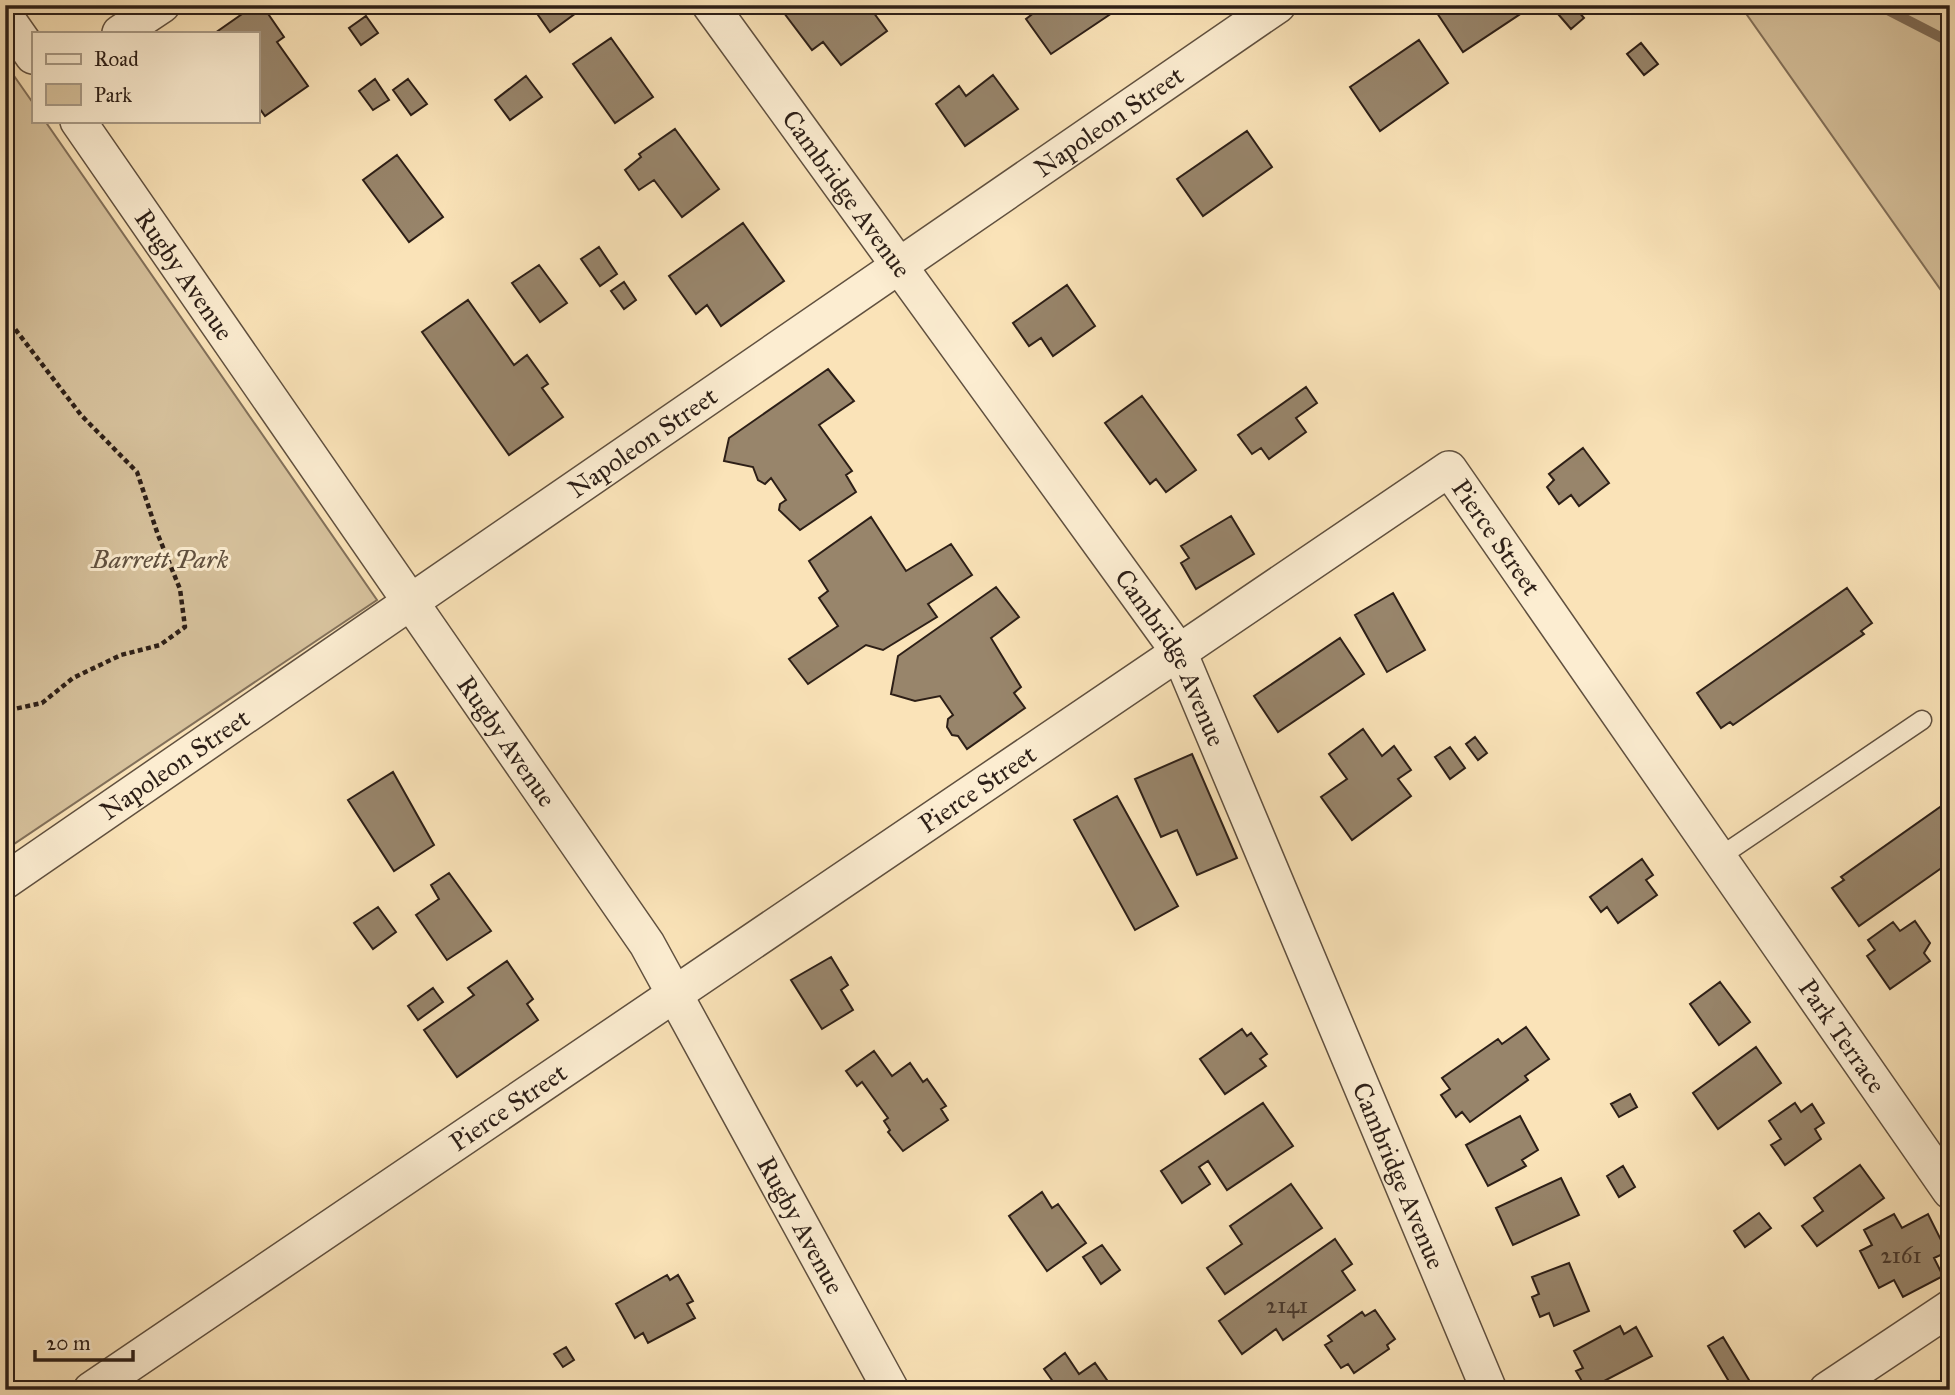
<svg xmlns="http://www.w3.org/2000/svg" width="1955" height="1395" font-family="'IM FELL Great Primer',serif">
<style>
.green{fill:#d7c29d;stroke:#82705a;stroke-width:2}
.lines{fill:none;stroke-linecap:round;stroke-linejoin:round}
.stream{stroke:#7e6c57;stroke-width:10}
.building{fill:#98856b;stroke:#2d1f17;stroke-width:2}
.service-casing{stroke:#60503f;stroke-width:21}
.minor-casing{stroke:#60503f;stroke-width:38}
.path{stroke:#2d1f17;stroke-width:4.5;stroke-dasharray:5 3.5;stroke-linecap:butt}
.service{stroke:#fcedd1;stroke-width:18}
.minor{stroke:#fcedd1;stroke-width:35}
.labels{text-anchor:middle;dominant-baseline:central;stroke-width:6;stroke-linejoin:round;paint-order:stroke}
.number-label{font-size:23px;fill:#48382c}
.street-label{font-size:26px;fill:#2d1f17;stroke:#fcedd1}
.park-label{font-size:26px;font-style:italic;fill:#60503f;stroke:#fcedd1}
</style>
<rect width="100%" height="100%" fill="#fae3b8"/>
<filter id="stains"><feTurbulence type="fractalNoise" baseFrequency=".00286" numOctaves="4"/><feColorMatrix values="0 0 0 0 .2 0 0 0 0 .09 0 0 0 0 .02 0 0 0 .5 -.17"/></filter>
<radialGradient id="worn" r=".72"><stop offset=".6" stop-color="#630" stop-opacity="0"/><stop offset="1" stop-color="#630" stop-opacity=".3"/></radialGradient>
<path class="green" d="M1740,5H1950V303Z
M5,63L33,103V121H45L377,600L5,850Z"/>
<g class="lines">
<path class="stream" d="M1878,5L1950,42"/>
</g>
<path class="building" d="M255,5H262L284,37L277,42L308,86L265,116L257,105V33H215Z
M531,5H587L550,32Z
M795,5H806L810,11L818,5H868L887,31L841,65L823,42L812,50L784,13Z
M1044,5H1124L1051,54L1026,19Z
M1441,5H1534L1463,52L1435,10Z
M1554,5H1573L1584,18L1571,29L1552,7Z
M366,16L378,33L361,45L349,28Z
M611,38L653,97L615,123L573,64Z
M1419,40L1448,83L1380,131L1350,87Z
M1641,43L1658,64L1644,75L1627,54Z
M993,75L1018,109L965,146L936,104L959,86L966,96Z
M526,76L542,97L510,120L495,100Z
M375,79L389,100L373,110L359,91Z
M408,79L427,104L411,115L393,90Z
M675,129L719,189L682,217L654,180L639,190L625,170L641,157L639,154Z
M1247,131L1272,167L1203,216L1177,179Z
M397,155L443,217L409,242L363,180Z
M743,223L784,281L721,326L707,305L696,314L669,276Z
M599,247L617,274L600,286L581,259Z
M539,265L567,303L540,322L512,283Z
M624,282L636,300L624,309L611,291Z
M1067,285L1095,326L1053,356L1041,338L1029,346L1013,323Z
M468,300L514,365L527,355L548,384L542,388L563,417L509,455L422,332Z
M828,369L854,401L819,425L852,471L846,475L856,492L800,530L779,510L780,504L786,500L771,478L765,484L758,480L753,467L724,461L729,438Z
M1306,387L1317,403L1296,418L1306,432L1269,459L1261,448L1252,454L1238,435Z
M1142,396L1196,470L1166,492L1156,479L1150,484L1105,423Z
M1583,448L1609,483L1579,506L1571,495L1559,504L1547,487L1554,480L1549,474Z
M1231,516L1254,554L1196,589L1181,563L1189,558L1181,546Z
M871,517L906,571L951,544L972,575L928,604L937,617L883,650L866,645L808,684L789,659L838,626L819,598L828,591L809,561Z
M996,587L1019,617L991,638L1021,687L1014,693L1025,708L967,749L958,736L952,735L947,727L948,719L953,715L940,696L915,701L891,694L898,656Z
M1847,588L1872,623L1861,631L1864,634L1733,725L1730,722L1721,728L1697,693Z
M1393,593L1425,650L1387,672L1355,615Z
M1340,638L1364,674L1278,732L1254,696Z
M1363,729L1382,756L1394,746L1411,770L1398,779L1411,796L1352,840L1321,797L1347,779L1329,754Z
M1475,737L1487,753L1478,760L1466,744Z
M1450,747L1465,768L1450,779L1435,757Z
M1192,754L1237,858L1197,875L1177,830L1161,837L1135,779Z
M393,772L434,845L394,871L348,800Z
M1117,796L1178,906L1135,930L1074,820Z
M1950,800V862L1859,926L1832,888L1844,880L1841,877Z
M1642,859L1653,875L1646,880L1657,895L1618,923L1607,907L1601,912L1590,897Z
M449,873L491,931L447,960L416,915L439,899L431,885Z
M378,907L396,932L373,949L354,923Z
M1915,921L1930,943L1924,953L1930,961L1890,989L1867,956L1875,950L1868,940L1893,922L1900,931Z
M831,957L848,985L841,990L853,1010L822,1029L791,980Z
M507,961L533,999L527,1004L538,1020L457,1077L424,1030L474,995L468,988Z
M1720,982L1750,1022L1719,1045L1690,1004Z
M433,988L443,1002L418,1020L408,1006Z
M1526,1027L1549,1059L1525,1076L1528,1080L1470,1122L1462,1112L1456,1117L1441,1095L1450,1089L1442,1078L1498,1039L1502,1044Z
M1242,1029L1247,1036L1251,1033L1267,1054L1260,1059L1266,1066L1225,1094L1200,1059Z
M1756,1047L1781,1083L1718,1129L1693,1093Z
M874,1051L892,1076L910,1063L923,1082L927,1079L946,1106L941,1109L948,1120L903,1151L888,1132L890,1130L884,1121L888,1118L862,1082L857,1086L846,1071Z
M1630,1094L1637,1107L1619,1117L1611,1104Z
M1263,1103L1293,1146L1227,1190L1208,1161L1199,1167L1210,1184L1182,1203L1161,1171Z
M1795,1103L1801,1112L1812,1104L1824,1123L1815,1129L1821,1139L1785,1165L1771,1145L1781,1139L1769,1121Z
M1520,1116L1538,1150L1522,1160L1526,1166L1488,1186L1466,1145Z
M1860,1165L1884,1198L1817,1246L1802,1226L1823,1211L1814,1198Z
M1623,1166L1635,1187L1619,1197L1607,1176Z
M1561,1178L1579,1215L1513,1245L1496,1208Z
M1291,1184L1322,1228L1225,1294L1207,1268L1242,1244L1230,1226Z
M1042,1192L1052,1208L1058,1204L1086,1243L1047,1271L1009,1216Z
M1759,1213L1771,1228L1745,1247L1734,1231Z
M1894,1214L1902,1228L1928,1214L1947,1252L1934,1258L1943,1276L1903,1297L1894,1280L1879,1288L1860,1251L1872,1245L1864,1230Z
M1335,1239L1352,1264L1342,1271L1355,1290L1283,1340L1276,1329L1242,1354L1219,1321Z
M1102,1245L1120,1270L1101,1284L1083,1257Z
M1569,1263L1589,1311L1554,1326L1549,1313L1540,1317L1532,1297L1539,1294L1532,1277Z
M667,1275L670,1280L678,1275L693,1301L687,1304L695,1318L648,1343L643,1333L635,1338L616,1304Z
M1375,1310L1395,1339L1387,1345L1389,1349L1354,1373L1348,1364L1341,1368L1325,1345L1332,1341L1328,1336L1362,1312L1365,1316Z
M1620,1326L1624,1334L1636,1327L1652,1356L1587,1390L1576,1371L1583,1368L1574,1351Z
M1723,1337L1755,1390H1734L1708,1346Z
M566,1347L574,1360L563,1367L554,1354Z
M1065,1353L1079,1374L1095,1363L1114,1390H1059L1044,1369Z"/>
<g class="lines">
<g class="service-casing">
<path id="service" d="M1718,858L1922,720"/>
</g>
<g class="minor-casing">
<g id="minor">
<path id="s1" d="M710,5L1179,652L1489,1390"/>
<path d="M5,16L33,56"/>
<path d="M120,33L162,5"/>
<path id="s2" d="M78,121L647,944L891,1390"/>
<path id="s3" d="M5,881L1278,5"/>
<path id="s4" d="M91,1390L1449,469L1950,1191"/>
<path d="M1827,1390L1950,1308"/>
</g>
</g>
<path class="path" d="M5,316L81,415L137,472L158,535L180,589L185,627L160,645L121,655L73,678L42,703L5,711"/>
<use href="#service" class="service"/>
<use href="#minor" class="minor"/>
</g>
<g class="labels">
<g class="number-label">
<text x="1901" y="1255">2161</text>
<text x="1287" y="1305">2141</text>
</g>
<g class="street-label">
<text stroke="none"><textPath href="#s3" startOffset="1340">Napoleon Street</textPath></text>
<text stroke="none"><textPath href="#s1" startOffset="233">Cambridge Avenue</textPath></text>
<text stroke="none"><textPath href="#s2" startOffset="187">Rugby Avenue</textPath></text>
<text stroke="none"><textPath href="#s3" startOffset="774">Napoleon Street</textPath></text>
<text stroke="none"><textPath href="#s4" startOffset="1724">Pierce Street</textPath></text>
<text stroke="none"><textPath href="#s1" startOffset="800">Cambridge Avenue</textPath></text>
<text stroke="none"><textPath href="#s2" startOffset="754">Rugby Avenue</textPath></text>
<text stroke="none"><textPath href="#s3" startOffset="206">Napoleon Street</textPath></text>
<text stroke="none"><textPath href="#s4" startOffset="1071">Pierce Street</textPath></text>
<text stroke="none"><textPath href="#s4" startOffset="2331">Park Terrace</textPath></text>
<text stroke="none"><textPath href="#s4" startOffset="504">Pierce Street</textPath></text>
<text stroke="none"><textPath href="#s1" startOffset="1367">Cambridge Avenue</textPath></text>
<text stroke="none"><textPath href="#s2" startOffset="1321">Rugby Avenue</textPath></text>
</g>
<g class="park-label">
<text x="160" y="559">Barrett Park</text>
</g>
</g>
<rect width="1955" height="1395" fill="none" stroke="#fae3b8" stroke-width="28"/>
<rect x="7" y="7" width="1941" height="1381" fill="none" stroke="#2d1f17" stroke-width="3.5"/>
<rect x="14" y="14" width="1927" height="1367" fill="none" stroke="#2d1f17" stroke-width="2"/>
<rect x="32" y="32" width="228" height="91" fill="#fcedd1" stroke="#a99b87" stroke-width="2"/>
<rect x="46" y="54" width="35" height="10" fill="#fcedd1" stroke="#a99b87" stroke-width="2"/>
<text x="94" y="66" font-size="21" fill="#2d1f17">Road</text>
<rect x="46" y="84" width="35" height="21" fill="#d7c29d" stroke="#a99b87" stroke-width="2"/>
<text x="94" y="102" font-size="21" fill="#2d1f17">Park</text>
<path d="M35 1350v10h98v-10" fill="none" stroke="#2d1f17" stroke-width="3.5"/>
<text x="46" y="1350" font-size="21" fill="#2d1f17" stroke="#fcedd1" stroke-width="5" paint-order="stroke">20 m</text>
<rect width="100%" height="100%" filter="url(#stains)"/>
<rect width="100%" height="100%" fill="url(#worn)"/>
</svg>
